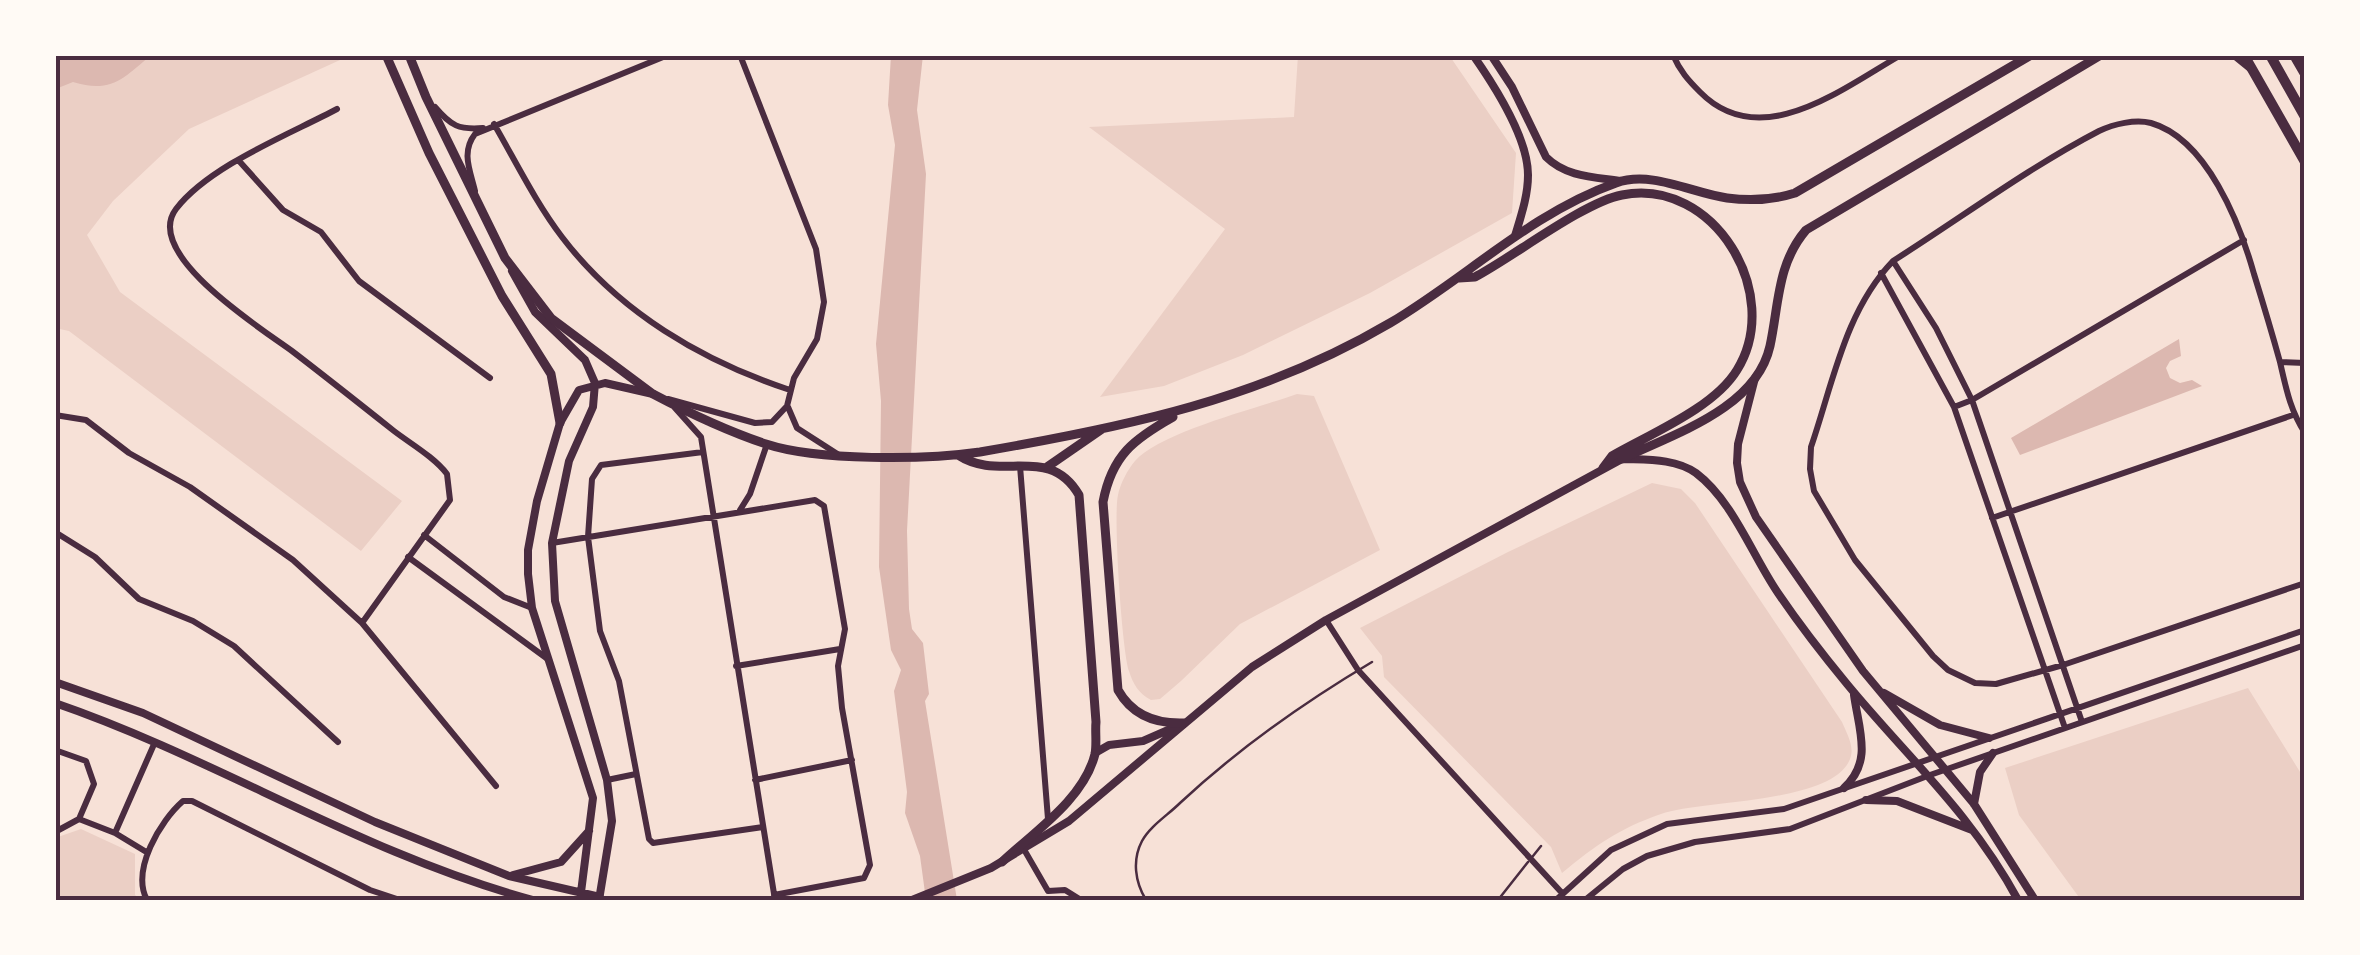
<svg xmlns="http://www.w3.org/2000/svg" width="2360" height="955" font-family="Arial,sans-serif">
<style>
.green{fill:#ebcfc5}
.water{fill:#dcb8b0}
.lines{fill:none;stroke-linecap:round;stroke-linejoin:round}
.service{stroke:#4a2c40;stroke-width:2.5}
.minor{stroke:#4a2c40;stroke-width:6}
.tertiary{stroke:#4a2c40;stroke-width:8}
.secondary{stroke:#4a2c40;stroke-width:9}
.primary{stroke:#4a2c40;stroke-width:10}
.neatline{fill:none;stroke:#4a2c40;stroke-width:4}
</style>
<rect width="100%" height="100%" fill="#f7e1d7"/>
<path class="green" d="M55,55H351L189,129L113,201L87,235L120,292L402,501L361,551L69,331L55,328Z
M1298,55H1449L1516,153L1512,213L1370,293L1243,355L1164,386L1100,397L1225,229L1089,127L1294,117Z
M1297,394L1314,396L1380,550L1240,624L1181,681L1160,699L1151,700C1139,694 1133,684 1129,671C1122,650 1113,516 1118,495C1120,484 1128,469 1135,461C1160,432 1258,408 1297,394Z
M1652,483L1681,489L1695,503L1842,722C1847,734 1855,747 1850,759C1833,804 1701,800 1661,814C1618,829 1596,845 1562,873L1551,847L1384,677L1382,656L1360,628L1508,552Z
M2248,688L2305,780V900H2081L2019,815L2005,768Z
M81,829L135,854V895L141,900H55V838Z"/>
<path class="water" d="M67,55H151C124,78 111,94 73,82L58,88L55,94V56Z
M891,55H923L917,110L926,174L907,531L909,609L912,629L923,643L929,694L925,701L957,900H926L920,856L905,813L907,792L894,691L901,670L891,650L879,567L881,401L876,344L895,145L888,105Z
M2179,339L2181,356L2170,361L2166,368L2170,378L2180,383L2192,380L2202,386L2020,455L2011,438Z"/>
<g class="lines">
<path class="service" d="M1533,856L1541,846
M1146,900C1135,882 1132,860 1142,841C1150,826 1168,815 1180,803C1239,748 1303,703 1372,662
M1498,900L1528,862"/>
<path class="minor" d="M1673,55C1680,71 1688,80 1700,92C1761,154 1843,88 1901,55
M435,107C451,126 459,130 483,128
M337,109C288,135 209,166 176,209C142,254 262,329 292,351C326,377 360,404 394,431C411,444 434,457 447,474L450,500L362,623
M494,124C516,162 536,203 562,237C619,312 702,361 790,390
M240,162L283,210L321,232L359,281L490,378
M475,191C470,170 461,152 475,134L668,55
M1893,261L1936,328L1972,400L2082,722
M1881,273L1954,407L2065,728
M2280,362L2305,363
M668,399L755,423L772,422L787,406L794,378L817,339L824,302L816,249L740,55
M788,407L797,428L839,455
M1954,407L1972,400L2244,240
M675,408L701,437L775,900
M55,415L86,420L129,453L190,487L293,560L362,623L496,786
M2305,433C2290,410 2286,388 2280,362C2272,333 2263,303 2254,274C2240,224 2207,139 2151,123C2135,119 2114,124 2099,131C2028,168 1961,218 1893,261C1845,311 1833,383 1811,447L1810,469L1814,491L1855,560L1933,656L1948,670L1975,683L1996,684L2063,665L2305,583
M703,452L601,465L592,479L588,537L600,631L619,681L649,839L653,843L763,827
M1020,466L1048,819
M740,510L750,494L767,444
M1992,518L2293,415
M55,532L95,557L139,599L193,621L234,646L338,742
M424,535L504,597L532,608
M552,543L815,500L824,506L845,629L838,666L842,708L870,865L864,878L774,895
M408,557L549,660
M1326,620L1358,670L1562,893
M736,666L840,649
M55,750L86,761L94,784L79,819
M607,780L636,774
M755,780L852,760
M79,819L115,833L148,853
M55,832L79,819
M115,833L155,742
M1022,846L1048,891L1065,890L1081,900
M147,900C131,870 160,821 183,801H192L370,890L400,900
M1556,900L1611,850L1667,824L1784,809L2305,630
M1585,900L1623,869L1647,856L1695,842L1790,829L1930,775L2305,645"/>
<path class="tertiary" d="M1473,55C1494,85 1528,138 1528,175C1528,196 1521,216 1515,236
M1491,55L1512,87L1546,157C1566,177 1594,177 1621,181
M512,271L535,312L585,360L595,383L593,407L569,461L552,543L555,601L607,780L612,821L599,900
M1755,378L1738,444L1737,463L1740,482L1756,517L1863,671L1974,804L2035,900
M55,682L143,713L375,822L509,876L600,897
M1884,693L1940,725L1989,738
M55,703C218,759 365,855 533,900
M1095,753L1109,745L1143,741L1175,727
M1844,788C1873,761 1859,731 1854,695
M1866,800L1897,801L1972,830
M1974,804L1980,772L1993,753
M513,875L561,862L589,831
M580,900L593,798L532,608L528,574V550L537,501L560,423L579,390L605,383L653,394
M912,900L991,868L1069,821L1252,667L1326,620L1622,459C1646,460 1675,458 1696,473C1733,501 1752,555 1778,593C1799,624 1823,655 1847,684C1908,758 1971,813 2018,900"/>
<path class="secondary" d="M386,55L429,153L502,296L551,374L560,423
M409,55L426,97L505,258L551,318L653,394C689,413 727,431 766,444C818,461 924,460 980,452C1126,427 1261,399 1390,323C1466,278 1531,213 1616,183C1651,170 1692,193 1727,198C1750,201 1773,200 1795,193L2031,55
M2235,55L2251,68
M1459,278L1475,277C1513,257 1584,202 1622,195C1714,177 1784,294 1737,370C1714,408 1650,434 1612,456L1603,468
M1173,417C1134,439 1112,455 1103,502L1118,690C1132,715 1156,724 1184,723
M958,455C1000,483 1049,443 1079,495L1096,722C1095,732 1097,744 1095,754C1084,799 1034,832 1002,862
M1622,459C1673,434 1756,409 1770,346C1779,304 1777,264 1806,230L2101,55
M1047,467L1102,429"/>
<path class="primary" d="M2244,55L2305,162
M2270,55L2305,117
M2294,55L2305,74"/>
</g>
<rect width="2360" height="955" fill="none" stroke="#fffaf5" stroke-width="115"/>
<rect x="58" y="58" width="2244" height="840" class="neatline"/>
</svg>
